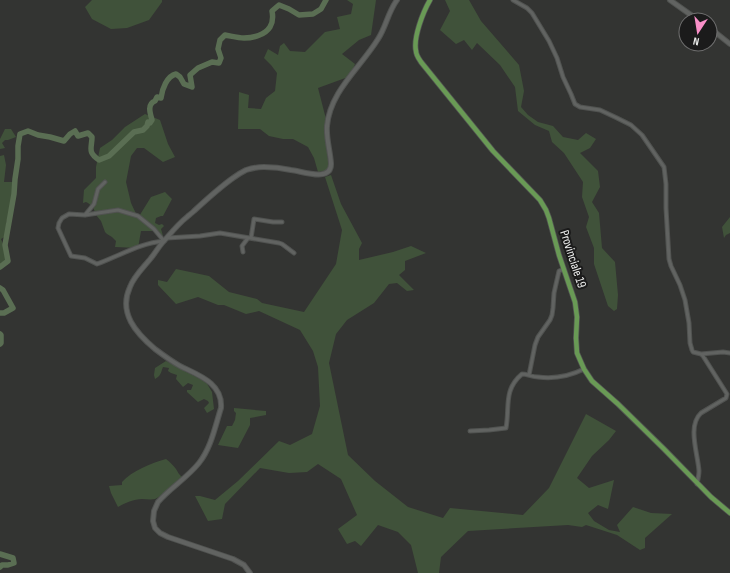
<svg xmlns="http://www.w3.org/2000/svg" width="730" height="573" font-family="'Sofia Sans Condensed',sans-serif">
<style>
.green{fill:#40523a}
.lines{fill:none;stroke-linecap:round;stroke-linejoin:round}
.river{stroke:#5a6e53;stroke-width:5.5}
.street-casing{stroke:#515351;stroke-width:5}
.secondary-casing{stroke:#515351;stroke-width:6}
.primary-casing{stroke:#515351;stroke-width:6}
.street{stroke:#616361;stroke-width:3}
.secondary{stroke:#616361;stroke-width:4}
.primary{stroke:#699a55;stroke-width:4.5}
.labels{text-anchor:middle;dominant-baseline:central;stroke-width:4;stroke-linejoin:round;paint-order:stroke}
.street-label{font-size:13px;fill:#edeeed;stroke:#1b1b1b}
</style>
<rect width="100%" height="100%" fill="#333432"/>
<path class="green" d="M92,0H162V2L149,20L127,28L111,29L92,19L85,7Z
M347,0H376L371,35L359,40L342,54L355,64L351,74L348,77L318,88L326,119L325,136L329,168L325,171L318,172L314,158L308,147L293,139H283L269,136L260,129H238L239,92L249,95L248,108L261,109L266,98L275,91L277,73L271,65L264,58L268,49L278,55L280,46L284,43L290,51L305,52L325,32L340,29L337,17L351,14L353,4Z
M445,0H469L481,21L519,65L524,91L521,107L528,115L538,122L553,126L563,137L578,140L586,133L596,139L590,148L580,153L598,171L600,187L592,202L599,213L602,248L615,262L618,295L617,309L614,311L608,306L594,264V248L586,227L589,217L582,197L583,182L564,153L552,142L549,131L535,125L518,111L515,87L500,65L477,43L472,50L464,40L456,44L440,30L450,11Z
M145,114L160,120L168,144L175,157L163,162L144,148H137L131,156L126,182L131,203L138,218L151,197L165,192L172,199L163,216H161L156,218L155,223L159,225L162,224L164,226L161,229L163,236L156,231H141L138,248L115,247L116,241L112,237L107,234L105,232L101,221L96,215L93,207L88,203L86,202L83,203L84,190L96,178V167L100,148L112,140L125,127Z
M5,129H11L16,137L8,140H5L2,143L5,148L0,149V139Z
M4,155L6,165L4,182H13L12,205L6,223V236L1,239L10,261L7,265L2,262L0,265V156Z
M331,175L341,204L362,243L359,249V260L393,252L411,246L426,253L405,261V270L399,275L414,290L407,291L397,283L389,284L374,303L347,320L336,334L329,363L348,455L375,481L408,507L443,518L450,508L523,515L549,488L586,414L616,431L609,440L592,456L577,478L589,488L614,480L608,509L598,505L588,513L594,521L609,530L620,532L617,525L633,507L651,513L672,514L645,538V548L640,550L617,535L586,525L582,527L568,525L468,531L441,557L439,573H418L411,545L398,532L378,525L361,546L355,541L347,544L338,529L357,515L341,479L318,464L307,472L289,473L260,468L225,504L222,519L208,521L195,496H200L215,500L238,481L279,441L290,445L312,434L320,406L318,367L313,351L300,330L259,311L246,314L224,305H218L198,297L176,304L158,285V280L167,282L176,269L209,276L229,292L257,299L262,303L304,312L336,264L342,230L325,177Z
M730,217V233L726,235L724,238L722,227Z
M166,361L206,382L212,392L214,409L207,413L204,408L209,403L208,401L204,399L198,402L187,392V390H191L193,385L188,383L183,387L176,379L177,375L171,373L168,371L169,368L163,367C161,372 161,376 155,379L154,375L155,368Z
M234,408L266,411V415L250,418V425L238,448L218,445L227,426H232L235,420L236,413L234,411Z
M166,459C170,462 173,465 176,469C178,472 179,475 182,477C175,483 164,495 155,499C151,500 146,499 142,499C134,499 125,503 118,507L111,493L109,486L122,485V482C132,471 151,463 166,459Z"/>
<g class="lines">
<path class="river" d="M0,267L8,261L5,245L14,194L15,179L18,159V146L20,134L28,131L38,135L50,137L64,141L70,134L75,131L78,136L88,133L92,137C92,148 87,152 99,160L109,156L134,132L143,130L147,126L148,122L150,123L152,120C150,113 147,104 155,101L157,97L161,98C162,89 167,76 176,74L180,77L184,84L192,87L190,75L198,68L212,62L219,63L221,58L218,49L220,40L225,35C231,36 238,38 244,38C253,38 265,35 270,27C273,22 273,16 272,11L279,5L289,9L299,15L313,14L321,9L326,0
M0,288L3,290L13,308L4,313H0
M0,334L1,335V343L0,344
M0,554L13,558L14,563L8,565H2L0,567"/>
<g class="street-casing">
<path id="street" d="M513,0L527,8L532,13L549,41L557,58L563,77L571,94L575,104L580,107L600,110L617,118L631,125L642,135L664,167L666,184V208L669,259L671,266L680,285L685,300L689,323L690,343L692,350L693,352L701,354L703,356L727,394L726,398L701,413C687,426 698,454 699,471C699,475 698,479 697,484
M118,210L138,216L154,229L164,241C140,243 119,256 97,264L85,258L71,256L58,228L59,223L62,218L69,214L85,215Z
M85,215L94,204L98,189L105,182
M167,238L200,236L220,233L279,243L282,244L294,253
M251,238L254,219L273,222H282
M243,252L242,246L248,238
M701,354L723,352L730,353
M529,375L535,345L538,337L550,320L552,315L553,308L554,293L559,271L564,269
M470,431L489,430L506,428C510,407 503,390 522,374C527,374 532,377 538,377C554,379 570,376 584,369"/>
</g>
<g class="secondary-casing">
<path id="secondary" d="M670,0L698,20
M710,28L730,44
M250,573L244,565L233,559L168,537L160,533L155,528L153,521L154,511L158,502C170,488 187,478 199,463C211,448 215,427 221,408C223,383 198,375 180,366C171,361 163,355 155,349C136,333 118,313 130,287C134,276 144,267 151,258C156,252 159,246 164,241C171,233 178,224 187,217C189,215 192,213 194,211C207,199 219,188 233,178C237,175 242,172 246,170C252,168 258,167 264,167C273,167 282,168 291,170C302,171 332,183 331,163C330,150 326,138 327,126C330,91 361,67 378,39C386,27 388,12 397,0"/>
</g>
<g class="primary-casing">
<path id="primary" d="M430,0C423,12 413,38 416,51C416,55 419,59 421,62L493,151L540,200L546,210L549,218L559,255L575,302L577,317L576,338L577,353L584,369L592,381L618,404L664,449L711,497L730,513"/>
</g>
<use href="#street" class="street"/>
<use href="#secondary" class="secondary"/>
<use href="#primary" class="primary"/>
</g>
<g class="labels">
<g class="street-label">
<text transform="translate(573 259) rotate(72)">Provinciale 19</text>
</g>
</g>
<g transform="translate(698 32) rotate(192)"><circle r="19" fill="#1b1b1b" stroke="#6f6f6f"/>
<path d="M0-3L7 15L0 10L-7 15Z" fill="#f98fc8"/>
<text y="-6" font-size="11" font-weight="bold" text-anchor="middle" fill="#edeeed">N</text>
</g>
</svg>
